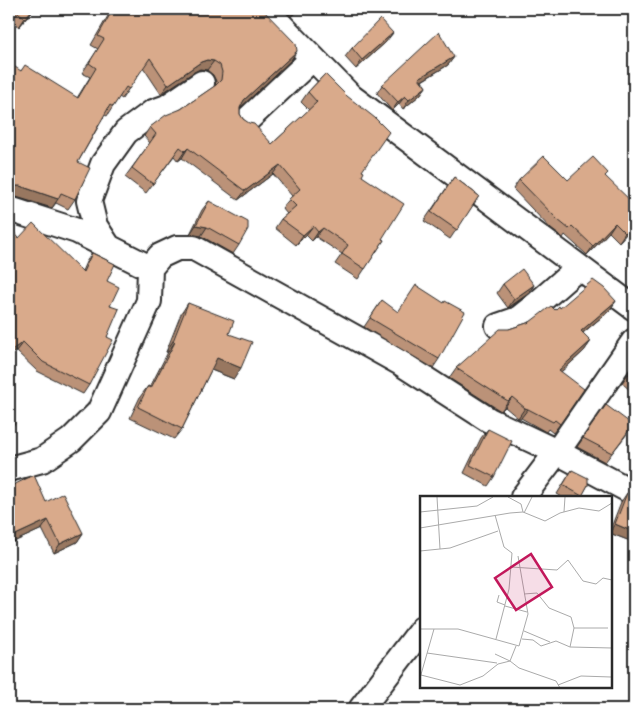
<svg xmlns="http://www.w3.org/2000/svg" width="643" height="718" font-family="'Balsamiq Sans',sans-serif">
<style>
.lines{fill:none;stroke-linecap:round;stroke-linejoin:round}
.minor-casing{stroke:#2b2b2b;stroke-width:28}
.minor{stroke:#fff;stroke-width:24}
.wall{fill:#bb9278;stroke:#2b2b2b}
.shaded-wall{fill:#987761;stroke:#2b2b2b}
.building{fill:#d9aa8b;stroke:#2b2b2b}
.inset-road{fill:none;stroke:#aaa;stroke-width:1}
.view{fill:#c2185b;fill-opacity:0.15;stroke:#c2185b;stroke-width:2.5}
.inset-edge{fill:none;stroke:#2b2b2b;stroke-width:2.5}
</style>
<rect width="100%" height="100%" fill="#fff"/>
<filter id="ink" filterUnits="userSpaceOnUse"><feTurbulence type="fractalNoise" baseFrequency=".02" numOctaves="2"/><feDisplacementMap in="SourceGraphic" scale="10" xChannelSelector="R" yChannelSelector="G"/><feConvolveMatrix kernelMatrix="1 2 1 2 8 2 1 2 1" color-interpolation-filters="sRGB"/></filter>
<g filter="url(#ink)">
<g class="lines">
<g class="minor-casing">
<path id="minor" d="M265,9L350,96L634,308
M247,120L313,58
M9,209L77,231L150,268
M108,246L95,226L89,201L103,164L126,132L153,112L167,107L202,83
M498,326L518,319L538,303L578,268
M9,469L42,460L71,440L99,412L149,301L150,268L160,256L177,248H194L399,362L489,420L557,452L634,493
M523,497L557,452L634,341
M361,709L422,629"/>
</g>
<use href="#minor" class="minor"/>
</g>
<path class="wall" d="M9,9H34L19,27L9,18Z
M112,9H132L134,10L135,9H183L291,60L240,108V114L243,119L272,144L309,110L301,102L308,92L325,74L362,171V176L382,239L384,240L358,279L335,264L342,254L316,237L312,241L306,235L296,245L275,228L281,219L287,214L282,208L292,196L273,174L238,200L182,158L178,161L174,156L146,193L125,177L150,143L144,136L150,127L181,109L215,86L216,81L213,75L207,70L200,69L194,72L161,94L143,67L122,99L119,97L107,116L105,115L78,162L75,199L68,209L56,203L52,208L13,196L21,70L77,98L90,77L82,73L98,49L91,45Z
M284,9H301L291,16Z
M386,42L356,69L345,57L352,48Z
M454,57L448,65L422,81L426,87L420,95L403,109L399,104L392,111L377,93L382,85Z
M454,177L479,196L450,239L424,221Z
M605,177L634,225L619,242L609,232L587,255L565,235L563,238L551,229L513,189L519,180H568Z
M209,201L239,245L233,254L201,236L190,234L202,210Z
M19,238L82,271L86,262L92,253L107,281L110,306L107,337L89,385L83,394L37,371L16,351Z
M503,284L534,285L528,294L508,308L497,293Z
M382,300L439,359L433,368L364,327Z
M616,301L609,311L583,333L591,341L584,351L561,372L560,424L553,433L548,429L546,432L521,418H518L505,407L501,411L496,408L449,378L456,368L509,329L530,322L560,308Z
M188,303L229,334L234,379L211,370L182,429L174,439L130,418L140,397L148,386L150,387L168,352H166L181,314Z
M634,365V394L622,383Z
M606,405L627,434L605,462L577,447Z
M488,429L494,477L488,486L464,473L481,438Z
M572,470L588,485L581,497H562L557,494Z
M9,487L46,502L83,533L77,542L54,553L42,529L9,544Z
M627,493L634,495V540L633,542L612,534V525L621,502Z"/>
<path class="shaded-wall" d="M33,9H34L19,27L25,18Z
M296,9H301L291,16Z
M393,33L386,42L356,69L362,60Z
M297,51L291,60L238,110L244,100Z
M454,57L448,65L413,86L419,78Z
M207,60L214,61L207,70L200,69L194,72L161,94L168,85L201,62Z
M426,87L420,95L403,109L409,100Z
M405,96L399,104L392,111L398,102Z
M188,148L182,158L178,161L185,151Z
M280,165L273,174L238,200L245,191Z
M13,186H20L58,199L52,208L13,196H9V188Z
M615,223L609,232L587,255L593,246Z
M634,223V225L619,242L625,233Z
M196,225L207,227L201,236L190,234Z
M313,226L306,235L296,245L303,235Z
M323,228L316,237L312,241L318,232Z
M534,285L528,294L508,308L514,299Z
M616,301L609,311L574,340L581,331Z
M173,341L175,342L168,352H166Z
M591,341L584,351L552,380L559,370Z
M23,342L16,351L9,356V352Z
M217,358L241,368L234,379L209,369Z
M512,397L505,407L501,411L508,401Z
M525,408L528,409L521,418H518Z
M15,423L9,432V426Z
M48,520L42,529L9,544V538Z
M615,524L634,532V540L633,542L612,534V528Z
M83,533L77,542L54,553L60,544Z"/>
<path class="building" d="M14,9H33L25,18Z
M113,9H132L135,11L136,9H262L296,44L297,51L244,100L240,108V114L243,119L249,123L254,124L272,144L317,102L308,92L325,74L347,96L375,118L389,132L362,171L364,172L362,176L404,204L382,239L384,240L365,269L342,254L348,245L323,228L318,232L313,226L303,235L281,219L296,206L289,199L300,189L280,165L245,191L188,148L185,151L180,147L153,184L132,168L156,134L150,127L166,115L181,109L216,85L221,80L222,72L220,65L214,61L207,60L201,62L168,85L150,58L129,89L126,87L113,107L110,105L78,162L90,168L75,199L61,193L58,199L20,186H13L9,188V63L21,71L25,65L78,98L96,68L89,63L104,39L98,36Z
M380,19L393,33L362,60L352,48Z
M439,32L454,57L419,78L426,87L409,100L405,96L398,102L382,85Z
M544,156L568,180L593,157L608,173L605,176L634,204V223L625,233L615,223L593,246L572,226L569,229L558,220L519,180Z
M454,177L479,196L457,230L431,212Z
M209,201L248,222V229L239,245L207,227L196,225Z
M33,223L83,272L92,253L115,264L107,281L119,287L110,306L119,309L107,337L113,340L89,385L43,362L23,342L9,352V231L11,229L19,238Z
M522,269L534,285L514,299L503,284Z
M593,280L604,288L616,301L581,331L591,341L559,370L584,389L560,424L555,420L553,422L528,409L525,408L512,397L508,401L503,398L456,368L500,329H509L530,322L551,306L555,310L559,306L560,308Z
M416,285L444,303L445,301L465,312L439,359L370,318L382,300L398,312Z
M188,303L234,321L229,334L252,342L241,368L217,358L182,429L138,407L148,386L151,388L175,342L173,341Z
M634,365V379L628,374Z
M606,405L633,425L612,453L583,438Z
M9,411L15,423L9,426Z
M488,429L512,441L494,477L470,465Z
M572,470L588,478V485L582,496L563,485Z
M34,475L46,502L63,493L83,533L60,544L48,520L9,538V487Z
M627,493L634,495V532L615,524Z"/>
</g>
<g transform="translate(420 496)">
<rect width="192" height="192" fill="#fff"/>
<path class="inset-road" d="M17,1L20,53M88,1L101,8L103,16M0,16L57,10L73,1M144,16L145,1M104,17L112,1M75,19L84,51L92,57L89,93L76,143M0,32L90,17L103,16L125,25L140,17L159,12L179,15L192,7M0,55L30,52L78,35M91,71L137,74L148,64L163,85L176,88L183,82L192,84M104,98L117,97L129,112L151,121L154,132H188M79,99L77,106L85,109M85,110L107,116M0,133H38L99,150L108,118L98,60M104,135L130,146M102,143L113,144L121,150L136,145L150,151L154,132M150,151L192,152M7,157L77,167M75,158L90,165L96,150M1,179L40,189L63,180L78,168L90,165L99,172L136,185L140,192M0,182L14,133M138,189L161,180L191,181"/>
<path class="view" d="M111,58L132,91L96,114L75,82Z"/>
<rect width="192" height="192" class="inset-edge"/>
</g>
<rect width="643" height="718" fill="none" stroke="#fff" stroke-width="30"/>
<rect x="15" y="15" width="613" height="688" fill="none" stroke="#2b2b2b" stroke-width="2" filter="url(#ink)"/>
</svg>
